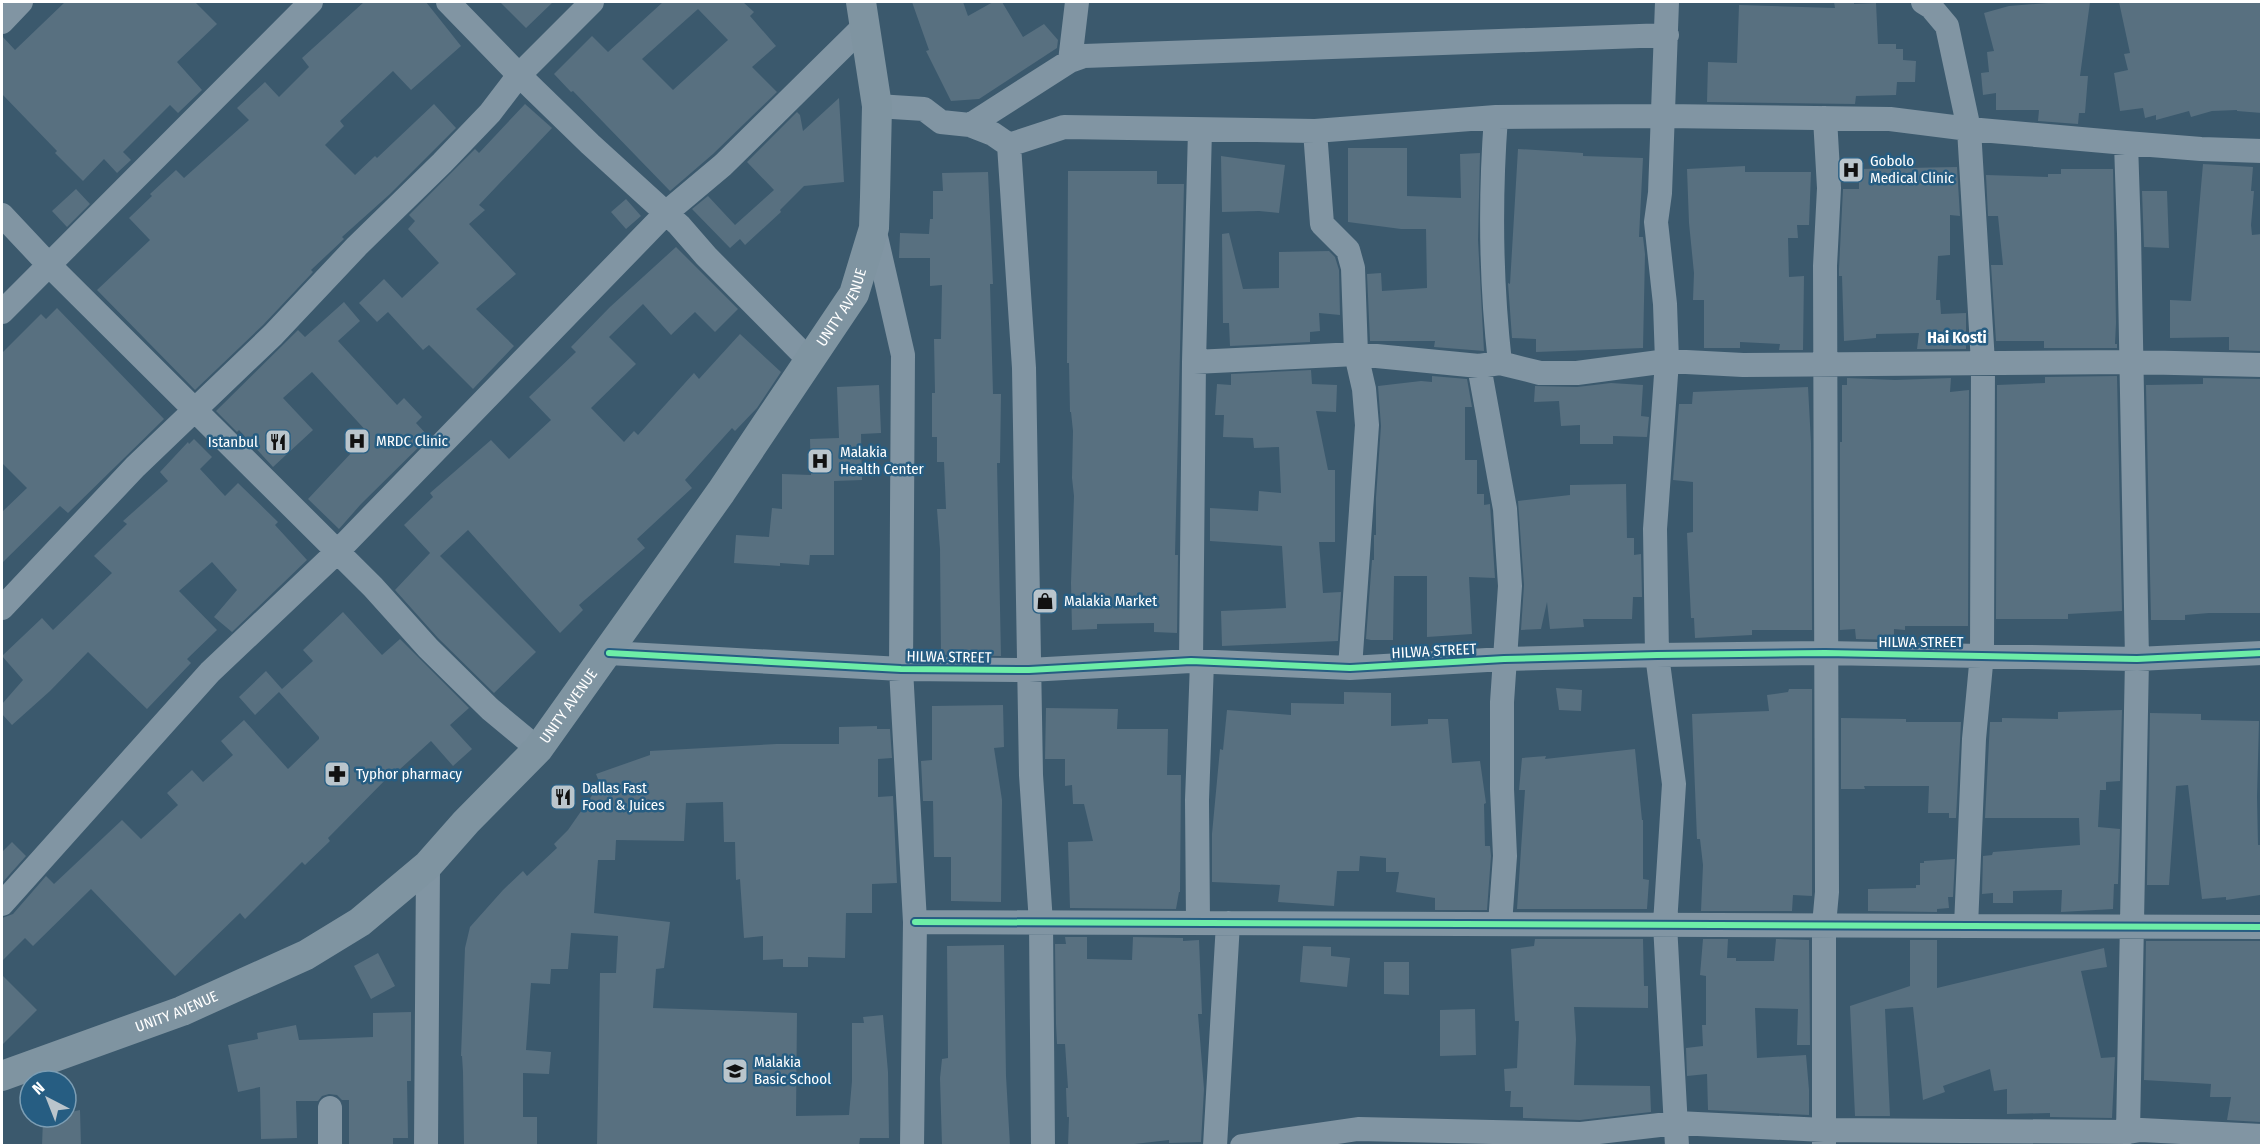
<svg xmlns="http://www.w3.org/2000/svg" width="2263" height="1147" font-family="'Fira Sans Condensed',sans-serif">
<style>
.building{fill:#587080;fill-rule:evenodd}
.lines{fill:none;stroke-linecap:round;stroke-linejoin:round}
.minor{stroke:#8195a3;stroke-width:24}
.major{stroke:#7f94a1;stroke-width:30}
.cycleway-casing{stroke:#265d82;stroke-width:10}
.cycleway{stroke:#6deda7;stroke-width:6}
.labels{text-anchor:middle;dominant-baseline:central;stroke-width:5;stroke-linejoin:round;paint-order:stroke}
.poi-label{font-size:15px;fill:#fff;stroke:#265d82;text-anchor:start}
.street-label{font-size:15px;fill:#fff;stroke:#265d82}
.neighbourhood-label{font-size:16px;font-weight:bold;fill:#fff;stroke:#265d82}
</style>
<rect width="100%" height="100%" fill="#3b596d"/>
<path class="building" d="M65,2H195L217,24L177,62L202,90L178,113L170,105L123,152L131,160L117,173L104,159L83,181L55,153L57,151L2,94V36L15,50Z
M364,2H426L461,46L411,90L393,71L340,121L344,126L325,145L355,175L375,156L377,158L434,104L456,128L390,194L342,237L344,239L311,270L313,272L263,325L195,390L97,290L150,240L129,218L152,196L150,194L176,170L184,178L249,120L237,108L265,82L279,97L309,67L302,58Z
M500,2H553L526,28Z
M663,2H743L754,12L750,16L776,46L752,67L777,92L713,154L670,191L573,91L571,92L554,74L592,36L608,52ZM698,9L728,40L673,90L642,59Z
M912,2H963L968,16L993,2H1002L1023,37L1044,24L1058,40L1057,48L979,99L951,101L926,51L929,50Z
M1834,2H1854V4L1876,3L1878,44H1896V49H1903V60L1916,61L1915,82H1897L1896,95L1856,96L1855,104L1707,102L1708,62L1737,63L1739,5L1835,8Z
M2061,2H2090L2080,76H2088L2085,113H2079L2078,124L2038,121L2039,110H1996V93L1983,95L1981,73L1989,72L1987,52L1994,51L1984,13L2009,6Z
M2119,2H2262V113L2237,111V110L2212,111L2191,117L2189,111L2156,120V115L2145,118L2143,108L2120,111L2114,73L2128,70L2124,54L2130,53Z
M839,98L844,182L804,186L780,210L781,212L745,245L740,239L730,248L692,209L708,196L735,225L774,190L747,162L797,112L800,115L803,131Z
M525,104L552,128L479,205L485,210L469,224L516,274L476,309L514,346L473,389L429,345L423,350L388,312L377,322L359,303L384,279L402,298L439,263L408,229L415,221L409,215L475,149L479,153Z
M1348,148H1407V196L1461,198L1460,154L1480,153L1478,240L1484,351L1434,347L1435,341H1370L1367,274L1381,273L1382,291L1427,288L1426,229H1401L1348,222Z
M1518,149L1583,153V156L1643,158L1639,237H1643L1645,254L1643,348L1536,352V339L1512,338L1508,283L1510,284Z
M1221,156L1285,165L1279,213L1259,211L1222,212Z
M2203,164L2253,167L2251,191H2254L2251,225L2252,235L2262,234V351L2229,350V337L2170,338V300L2191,301Z
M1745,166V172H1811L1809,225H1797L1798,238H1788L1789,277L1804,276L1803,350H1779L1780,344L1740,342V348H1704V300H1693L1694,273L1689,223L1687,169Z
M1957,167L1960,216L1950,215V255L1938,256L1936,300H1940L1941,314L1966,313V349H1917L1919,333L1876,334V338L1844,341L1842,276H1839V269L1843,189H1859V169Z
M2061,169H2113L2116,323L2115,344H2117V348H2044V341H1996L1991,265H2003L1998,216H1988L1986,175L2048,177V174H2061Z
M1068,171H1157V184H1184L1175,555H1178L1177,633L1154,632V623L1097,624V629L1072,630L1071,583L1074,496L1072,478L1073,431L1071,412H1070L1069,363H1067Z
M988,172L993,284H990L993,394H1001L1000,463H997L1001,656L941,655L940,549L937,509H946L944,462H937V437H932V393H935L934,339H941L942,285L930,286V258H899L900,233L929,234L930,219H933V191H943L942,173Z
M76,189L90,204L67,227L52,211Z
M2142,191H2167L2169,248L2144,247Z
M626,199L641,216L626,229L611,212Z
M1229,233L1243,289L1279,288V252L1329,251L1335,257L1339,270L1340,315L1319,313L1320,331L1310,332V342L1230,346L1229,323H1223L1222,234Z
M676,247L738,309L715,332L695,312L671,335L643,304L609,337L636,364L591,408L624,442L634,431L638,435L694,373L699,379L740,334L781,372L757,408L735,431L732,428L685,480L692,488L637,539L645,548L579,605L583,610L560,633L468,530L440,556L536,652L494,693L438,638L395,590L430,553L404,525L433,497L430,493L491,440L509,459L551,420L529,397L576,352L571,347L610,307Z
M344,302L360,321L338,341L397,405L404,398L422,417L416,423L429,437L361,504L339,529L308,499L369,434L312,372L283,398L313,430L273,467L239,430L237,432L216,411L298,330L305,337Z
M57,308L164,419L68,513L60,506L2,563V512L27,488L2,463V353L41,314L46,319Z
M1311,370L1312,384L1337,385L1336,412L1316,411L1328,470H1335V542H1319L1323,593L1341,592L1338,641L1222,646L1221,611L1286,608L1282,546L1210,541V508L1258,511L1259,491L1281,493L1279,447L1254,448L1253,438L1223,437L1224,415H1215L1217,384L1231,385V374Z
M1432,376L1467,379L1472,407H1465V460H1477V494H1484V505L1490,504L1495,578L1469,577L1472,634L1427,637V576H1394L1393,640H1371L1366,639L1372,560H1374V535H1376V498L1381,426L1378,386L1421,381L1432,382Z
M2117,376L2122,611L2068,614V619H1996L1997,385L2045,383V377Z
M1847,378L1895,380L1951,378L1950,392L1969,390L1968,626H1905V630L1894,629V640L1856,639L1855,629L1840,630V442H1842V385H1847Z
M2203,378L2262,379V613H2209L2185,615V620H2151L2146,385L2203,384Z
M1611,383L1643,385L1641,416L1649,417L1647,437L1613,436V444H1580V425L1561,426L1559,401L1534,402L1535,386L1577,387Z
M879,385L881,433L861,434L862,480L834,481V555H810L809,565L780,563V566L734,563L736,535L769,537L772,508L782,509V474L811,475L810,439L839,438L837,387Z
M1808,387L1811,443L1812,630H1752V635L1695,638L1694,618H1691L1687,533L1693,532V482L1673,480L1679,404H1692L1693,392Z
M194,439L212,457L200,469L225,496L238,483L278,522L275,525L307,560L232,632L214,617L237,590L212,562L179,591L217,630L187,659L191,663L147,709L88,652L50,691L12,725L2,714V704L23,680L2,656L42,618L53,630L112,573L94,556L127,524L123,521L168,481L160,472L188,442L189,444Z
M1626,484L1627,538H1634V555L1641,554L1642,597H1633L1632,619H1583L1584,627L1550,629L1547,602L1541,629L1521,630L1524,585L1518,501L1570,495V485Z
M343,612L382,655L400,639L469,708L450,725L472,749L453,766L431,741L399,770L397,768L328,838L330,841L305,865L302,862L245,919L240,913L175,976L91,889L33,946L25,938L2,961V918L13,914L46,876L54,884L122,820L141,839L178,805L167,793L192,770L203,782L233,755L221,741L244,720L288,769L319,739V737L279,692L255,715L239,697L266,671L282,689L313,661L303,650Z
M1556,688L1582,690L1581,711L1559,710Z
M1789,689H1812V896L1793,895L1792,911H1701L1703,865L1700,839H1697L1692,714L1769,711L1767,695L1788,692Z
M1344,692L1391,693V726L1428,724V719H1448L1452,763L1480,761L1486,803L1484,804L1485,846H1490L1491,856L1487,910H1435V898L1396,892L1399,872H1386V858L1360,856L1359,871H1337L1334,906L1278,902L1280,885L1212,882V834L1220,749L1223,750L1227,710L1291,715V703L1344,704Z
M1003,705L1004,747L994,748L1002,800L1001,902L951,901V857H934L933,801H923L921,761L932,760V706Z
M1046,708L1118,709L1117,729H1168L1167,775H1181L1180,892H1179L1176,909L1070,908L1068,842L1093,841L1084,804H1073L1072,785L1065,786V759H1045Z
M2122,710L2120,781L2106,782V790H2100L2098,827L2120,829L2118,884H2114L2113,909L2061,912L2062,890L2013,891V903H1993V893L1982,894L1983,856L1992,855L1993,852L2080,845L2079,818H1985L1990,722H2002V718L2058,719V712Z
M2150,713L2201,714V720L2259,721L2257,797L2258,845H2262L2260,895L2226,900V897L2202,899L2188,785L2176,786L2169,885H2147Z
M1841,718L1906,719V722H1961L1956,818H1949V813H1928L1929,786H1864L1865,789H1841Z
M877,726V729H890L892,758L878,759V797L893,796L897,883L872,884V913H846L845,958L808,957V967H783V959L763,960V936L744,938L740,879L736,880L735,842H724L723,802L686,803L684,841L616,840L615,860H598L594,913L670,922L664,968L656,969L653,1008L797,1013L796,1116L849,1115L852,1081V1023H864L863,1017L883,1015L888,1072L889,1138H860L859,1146H597L600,973H616L618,936L571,933L568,969H551L550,984L531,983L526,1050L551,1052L549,1074L523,1073V1117H537V1145L464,1146L463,1072L462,1056H461L465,948L470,927L503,890L523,871L527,876L557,848L554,844L568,830L600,784L596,774L650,755V751L777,744H839V727Z
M1635,749L1642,820H1643V879L1649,880L1647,909H1517L1525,790H1519L1522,758L1546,756L1545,759Z
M12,842L26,856L2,883V852Z
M1955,859L1953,897H1948L1949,908L1937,909V912L1868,911V889L1916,888V885H1920V863H1924V861Z
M1065,937H1087V959L1132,960L1133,937L1183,938V941L1199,940L1202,1014H1198L1204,1089L1201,1142L1169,1143V1140L1117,1146H1068L1069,1117H1067L1066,1088H1068L1065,1044H1057L1056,1024L1055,944H1066Z
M1535,939H1643L1644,986H1648V1008L1574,1007L1576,1039L1574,1085L1650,1086L1651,1112L1580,1120L1523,1118V1107H1510L1511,1091H1505L1504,1069L1517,1068L1519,1021H1515L1511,949L1534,946Z
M1703,939H1728L1727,958H1736V961H1774L1776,939L1809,940L1810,1045H1797L1798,1009L1755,1008L1757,1058L1806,1055L1809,1090V1115L1708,1110L1707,1074L1687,1076L1686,1048L1703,1046L1702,1025H1706V976L1700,975Z
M1910,940H1937V988L2104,948L2107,967L2081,971L2101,1058L2115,1057L2112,1118L2050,1117V1113L2007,1114V1089L1994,1091L1990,1069L1943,1086L1945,1092L1923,1100L1913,1007L1885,1009L1890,1116H1855L1850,1006L1910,986Z
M2146,941H2262V1104L2260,1122L2227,1120L2231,1097H2210L2211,1084L2144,1080Z
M1004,945L1006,1076L1010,1146H942L940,1078L942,1059L948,1058L947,946Z
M1303,946L1331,947V956L1350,958L1347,987L1300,982Z
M378,953L395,986L371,999L354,966Z
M1384,962H1409V995L1384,994Z
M2,975L37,1010L2,1045Z
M1475,1009L1476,1055L1440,1056V1010Z
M411,1012V1081H407L408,1138H393V1146H349V1100H342L337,1095L329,1094L322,1096L318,1101H296L297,1138L261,1139L260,1087L238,1092L228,1045L258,1039L257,1033L296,1025L299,1040L373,1037V1013Z
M80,1110L81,1146H42L43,1119L66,1117V1113Z"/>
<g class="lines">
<path class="minor" d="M448,2L519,75L590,144L679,225L706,256L809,360
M1667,2L1660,193L1656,222L1665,304L1667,361L1655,529L1657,655L1674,784L1665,924L1677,1146
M1923,2L1931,7L1947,26L1969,129L1983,363L1982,654L1974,739L1966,926
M2,22L21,2
M1070,61L1077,2
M877,106L924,109L941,122L970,125L993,134L1009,145L1024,368L1031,775L1041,923L1043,1146
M1496,117C1490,197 1491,283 1500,363
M970,125L1070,61L1084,56L1667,35
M1315,131L1322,224L1348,250L1353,268L1356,354L1364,389L1367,425L1350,668
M2126,143L2129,234L2137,659L2128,1132
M1009,145L1064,127L1315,131L1496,117L1664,116L1890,119L1969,129L2126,143L2201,149L2262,151
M2,215L48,264L373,587L428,648L490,709L538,749
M874,228L903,355L901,669L915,922L912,1146
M2,312L311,2
M1194,362L1356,354L1479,366L1500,363L1540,373H1577L1667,361L1743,365L2131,362L2262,365
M1479,366L1505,509L1510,586L1502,702V789L1505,856L1500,924
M2,608L135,467L273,335L357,246L442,163L490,113L519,75L592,2
M609,653L901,669L1029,670L1191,661L1350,668L1504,659L1657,655L1825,653L2137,659L2262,653
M1191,661L1194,362L1200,130
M2,904L210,672L337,552L667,212L723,165L864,26
M915,922L2262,927
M1198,923L1197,800L1202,662
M330,1146V1108
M426,1146L428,865
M1215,1146L1228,923
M1242,1146L1358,1129L1581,1134L1677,1123L1824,1130L2128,1132L2141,1130L2262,1136
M1824,1146V925L1827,892L1825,266L1829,188L1825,118"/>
<path class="major" id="s1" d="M2,1076L182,1011L306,955L360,922L428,865L466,822L538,749L721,492L854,294L874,228L875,197L877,106L861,2"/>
<g class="cycleway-casing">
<path id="cycleway" d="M609,653L901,669L1029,670L1191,661L1350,668L1504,659L1657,655L1825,653L2137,659L2262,653
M915,922L2262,927"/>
</g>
<use href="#cycleway" class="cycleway"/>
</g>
<defs>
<g id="hospital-square" transform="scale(1.35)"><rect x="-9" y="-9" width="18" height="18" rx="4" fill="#bac5cc" stroke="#265d82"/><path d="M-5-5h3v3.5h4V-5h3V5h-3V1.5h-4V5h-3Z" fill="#111"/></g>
<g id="restaurant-square" transform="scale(1.35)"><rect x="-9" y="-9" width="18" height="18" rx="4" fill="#bac5cc" stroke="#265d82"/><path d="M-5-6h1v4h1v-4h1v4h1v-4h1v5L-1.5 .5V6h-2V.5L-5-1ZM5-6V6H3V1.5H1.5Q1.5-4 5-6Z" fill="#111"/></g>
<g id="shop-square" transform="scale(1.35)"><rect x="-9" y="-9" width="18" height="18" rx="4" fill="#bac5cc" stroke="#265d82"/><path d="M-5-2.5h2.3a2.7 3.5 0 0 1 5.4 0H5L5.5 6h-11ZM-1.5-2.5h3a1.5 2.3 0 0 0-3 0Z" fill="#111"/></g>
<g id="pharmacy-square" transform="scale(1.35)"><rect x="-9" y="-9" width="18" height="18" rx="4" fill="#bac5cc" stroke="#265d82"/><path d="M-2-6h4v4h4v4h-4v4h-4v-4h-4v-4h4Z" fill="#111"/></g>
<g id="school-square" transform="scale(1.35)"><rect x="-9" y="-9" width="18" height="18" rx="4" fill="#bac5cc" stroke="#265d82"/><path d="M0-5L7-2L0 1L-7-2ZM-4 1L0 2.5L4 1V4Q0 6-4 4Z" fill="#111"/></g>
</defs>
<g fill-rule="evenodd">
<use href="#hospital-square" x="1851" y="170"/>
<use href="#hospital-square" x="357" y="441"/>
<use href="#restaurant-square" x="278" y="442"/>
<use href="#hospital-square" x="820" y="461"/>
<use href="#shop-square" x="1045" y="601"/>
<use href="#pharmacy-square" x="337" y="774"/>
<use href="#restaurant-square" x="563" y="797"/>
<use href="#school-square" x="735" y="1071"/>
</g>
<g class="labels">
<g class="poi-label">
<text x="1870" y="161">Gobolo<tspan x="1870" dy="17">Medical Clinic</tspan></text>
<text x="376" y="441">MRDC Clinic</text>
<text x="258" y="442" text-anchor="end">Istanbul</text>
<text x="840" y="452">Malakia<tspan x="840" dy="17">Health Center</tspan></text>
<text x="1064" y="601">Malakia Market</text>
<text x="356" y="774">Typhor pharmacy</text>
<text x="582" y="788">Dallas Fast<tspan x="582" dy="17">Food &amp; Juices</tspan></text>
<text x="754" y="1062">Malakia<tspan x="754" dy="17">Basic School</tspan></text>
</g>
<g class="street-label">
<text stroke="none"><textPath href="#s1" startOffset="1176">UNITY AVENUE</textPath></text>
<text x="1921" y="642">HILWA STREET</text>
<text transform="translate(1434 651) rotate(-3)">HILWA STREET</text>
<text transform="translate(949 657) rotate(1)">HILWA STREET</text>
<text stroke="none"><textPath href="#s1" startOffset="692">UNITY AVENUE</textPath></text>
<text stroke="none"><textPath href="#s1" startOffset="186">UNITY AVENUE</textPath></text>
</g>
<g class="neighbourhood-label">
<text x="1957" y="337">Hai Kosti</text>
</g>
</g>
<rect width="2263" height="1147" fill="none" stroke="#ffffff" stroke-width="6"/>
<g transform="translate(48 1099) rotate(318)"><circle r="28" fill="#265d82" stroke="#7d9eb4" stroke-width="1.5"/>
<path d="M0-4.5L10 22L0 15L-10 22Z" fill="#bac5cc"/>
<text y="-9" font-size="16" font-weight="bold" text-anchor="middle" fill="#ffffff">N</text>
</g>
</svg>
